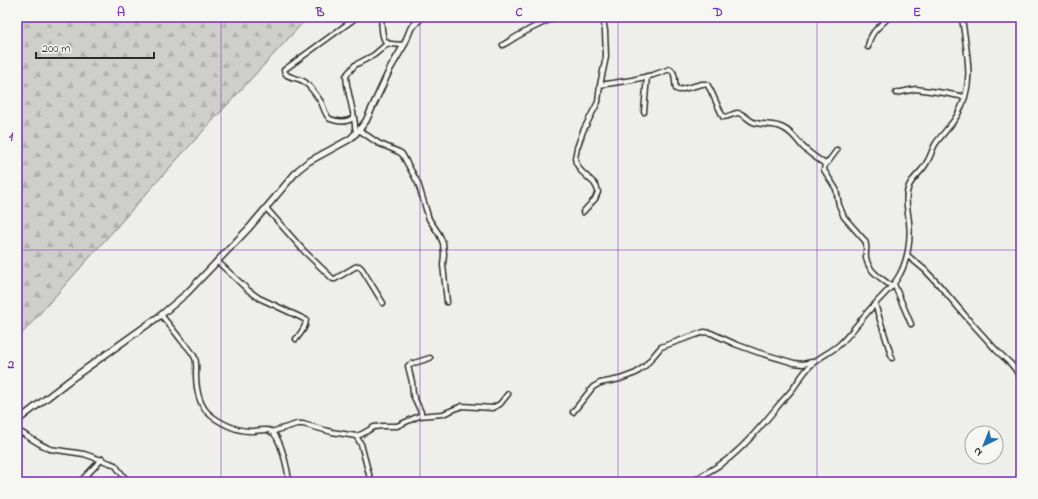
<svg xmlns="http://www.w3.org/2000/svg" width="1038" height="499" font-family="'Indie Flower',sans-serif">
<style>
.forest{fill:url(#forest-firs);stroke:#7c7c7a}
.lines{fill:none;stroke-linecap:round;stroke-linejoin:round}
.minor-casing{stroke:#2b2b2b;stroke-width:7}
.tertiary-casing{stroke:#2b2b2b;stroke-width:8}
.minor{stroke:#f6f6f2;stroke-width:4}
.tertiary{stroke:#f6f6f2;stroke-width:5}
.grid{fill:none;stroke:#7b2cbf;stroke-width:1;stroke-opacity:0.55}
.neatline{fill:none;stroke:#7b2cbf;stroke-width:1.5}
.grid-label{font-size:13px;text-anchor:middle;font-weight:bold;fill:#7b2cbf}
</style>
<defs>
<pattern id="forest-firs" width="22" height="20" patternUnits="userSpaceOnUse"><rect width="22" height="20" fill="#cececa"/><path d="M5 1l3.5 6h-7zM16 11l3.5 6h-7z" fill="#b1b1ae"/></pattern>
</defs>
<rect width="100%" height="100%" fill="#eeeeea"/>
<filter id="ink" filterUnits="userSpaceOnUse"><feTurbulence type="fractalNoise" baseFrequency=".025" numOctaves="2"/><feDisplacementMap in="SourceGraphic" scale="8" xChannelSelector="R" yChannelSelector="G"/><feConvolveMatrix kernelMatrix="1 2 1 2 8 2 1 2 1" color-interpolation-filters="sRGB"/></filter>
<g filter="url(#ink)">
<path class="forest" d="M17,17H308L171,166L17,339Z"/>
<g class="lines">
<g class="minor-casing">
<path id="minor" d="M381,17C382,24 381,39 387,43C391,45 399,44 404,45
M503,45C520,34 538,24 557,17
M868,47C870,32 879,27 889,17
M600,85L632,80L653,75L670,69C677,73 674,83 676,89L679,90L702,84H707L711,91L723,117C728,117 732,114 737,113C744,113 748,120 753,122C763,126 774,123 783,128C792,132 797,140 803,147C810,154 818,159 825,164
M896,93L916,89L944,93L965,97
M644,112L647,76
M354,117C347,123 338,122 330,119C325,115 324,108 321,102C317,96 312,89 307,84C300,76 286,80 284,70L357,17
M359,130L378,143L399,152L402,154L418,183L429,219L439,234L443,243L444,254L443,265L447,302
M356,134L354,117L347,85L346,76L348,73L355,65L374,55L388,43
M837,150L828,162L825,164L824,170L836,189L839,205L844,217L865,241C868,247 865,252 866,257C868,272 882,278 892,287
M266,208L304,251L333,279H335L355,267L359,266L362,269L383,303
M583,212L595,199L598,192L597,188L594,183L581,171L576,163L575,158L577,148L583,131L598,102L600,85L606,57L605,31L603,17
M907,255L925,270L940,286L968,319L996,350L1011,364L1015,369L1021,379
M217,261L248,290L259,298L300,317L306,320C306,328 300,334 296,339
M894,284L911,324
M875,304L892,358
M161,315C168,323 175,332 182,341C187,346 192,351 195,358C197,363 196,368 196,373C196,387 198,403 208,413C218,422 236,431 249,431C255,432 265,428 271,431C281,437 288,471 289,482
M573,412L593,387L600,383L620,379L636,373L645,366L661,347L704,332L711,333L735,344L757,352L794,363L803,364L812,362
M421,416V412L413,395L412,382L408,366L411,364L430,358
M17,430L40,444L50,449L84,454L110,463L115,465L118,469L128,482
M271,432L297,424H303L332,432L356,436L362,434L374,427L383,426H397L419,416L443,414L462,406L492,408L500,404L508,394
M356,436L361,444L371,482
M80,482L102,459
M693,482C707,471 722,466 735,453C751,439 764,423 778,406C782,401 787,396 792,390C798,382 803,373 810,366C818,357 830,353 839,345C852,333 862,317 875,304C884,294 894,286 900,274C908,259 911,239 909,222C908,210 904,197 909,186C913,177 923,171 927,162C931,156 932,149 936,143C943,133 952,125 958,114C976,81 966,52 962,17
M1018,482L1021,469"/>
</g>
<g class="tertiary-casing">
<path id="tertiary" d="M17,421L70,380L161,315L187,293L249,228L298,170L308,162L350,139L359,130L366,121L390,69L404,45L411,28L422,17"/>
</g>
<use href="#minor" class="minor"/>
<use href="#tertiary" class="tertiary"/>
</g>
</g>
<path class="grid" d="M221,17V482M420,17V482M618,17V482M817,17V482M17,250H1021"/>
<rect width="1038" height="499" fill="none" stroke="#f6f6f2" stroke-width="44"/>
<g transform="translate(984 445) rotate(223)"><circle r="19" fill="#f6f6f2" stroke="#a5a5a2"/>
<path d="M0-3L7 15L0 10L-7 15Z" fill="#1f6fb2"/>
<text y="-6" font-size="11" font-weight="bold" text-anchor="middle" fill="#2b2b2b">N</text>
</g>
<path d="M36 52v6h118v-6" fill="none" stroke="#2b2b2b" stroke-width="2"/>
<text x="42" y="52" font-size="12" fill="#2b2b2b" stroke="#f6f6f2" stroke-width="3" paint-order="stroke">200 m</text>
<rect x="22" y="22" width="994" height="455" class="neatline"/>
<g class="grid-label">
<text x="121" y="16">A</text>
<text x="320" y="16">B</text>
<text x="519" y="16">C</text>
<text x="718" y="16">D</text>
<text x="917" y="16">E</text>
<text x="11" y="140">1</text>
<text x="11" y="368">2</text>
</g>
</svg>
